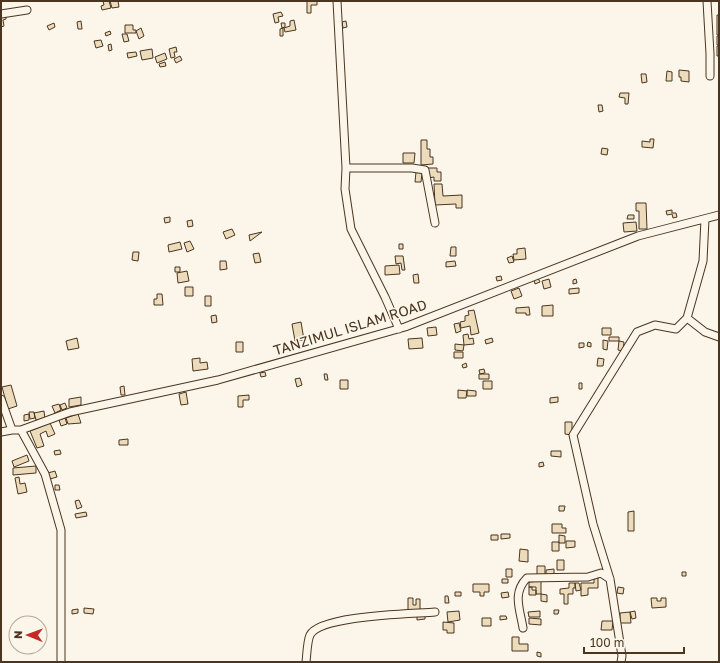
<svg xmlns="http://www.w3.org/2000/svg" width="720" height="663" font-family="'Golos Text',sans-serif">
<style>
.building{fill:#ecdcbc;stroke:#4a3520}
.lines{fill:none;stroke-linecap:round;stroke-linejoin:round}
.minor-casing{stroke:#4a3520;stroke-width:9}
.minor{stroke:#fbf6e9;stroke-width:7}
.labels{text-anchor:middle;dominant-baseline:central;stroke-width:3;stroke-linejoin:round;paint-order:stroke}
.street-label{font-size:14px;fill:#4a3520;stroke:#fbf6e9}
</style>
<rect width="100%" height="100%" fill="#fbf6e9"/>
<path class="building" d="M103,1H109L111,8L102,10L101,6L104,5Z
M110,1H118L119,7L112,8Z
M307,1H317V5H311V13H307Z
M281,12L283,16L278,17L279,22L275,23L273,14Z
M6,15V19L3,20L4,26L1,27V16Z
M717,15H719V35H717Z
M294,20L296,30L285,32L284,28L290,26V21Z
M81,21L82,29H78L77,22Z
M346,21L347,27L343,28L342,22Z
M54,23L55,27L49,30L47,26Z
M281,23H285V27L282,28Z
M125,25H133V30H136V33H125Z
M141,28L144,36L139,39L136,31Z
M283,28V36H280V29Z
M110,31L111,34L106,36L105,33Z
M122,34H127L129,41L124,42Z
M717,36H719V45H717Z
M101,40L103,46L96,48L94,41Z
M111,44L112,50L109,51L108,45Z
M717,46H719V56H717Z
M176,47L177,52H174L175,57L171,58L169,49Z
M152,49L153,58L142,60L140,51Z
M136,52L137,56L128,58L127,53Z
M165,53L167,59L157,63L155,57Z
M180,56L182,60L176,63L174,59Z
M165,62L166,66L160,67L159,64Z
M679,70L689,71V82L681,81V77H679Z
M667,71L672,72V81H666Z
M641,74H646L647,82L642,83Z
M620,93H629L628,104H625V98L619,97Z
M598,105H602L603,111L599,112Z
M650,139H654L653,148L642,147V141L650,142Z
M421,140H427V149H430V157H433V164L421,165Z
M602,148L608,149L607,155L601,154Z
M403,153H415L414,163H403Z
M428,168H437V172H441V181H434V177L428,178Z
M416,172L422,173L421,182H415Z
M434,184H442L443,196L462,195V208H456V204L435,205Z
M636,203H646L647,229H639V211H636Z
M672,210V213H676L677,217L673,218L672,214L667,215L666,211Z
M628,215H634V219H627Z
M170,217V222L165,223L164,218Z
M192,220L193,226L188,227L187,221Z
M636,222L637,231L624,232L623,223Z
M232,229L235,235L226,239L223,232Z
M262,232L250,241L249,235Z
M190,241L194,249L187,252L184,243Z
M180,242L182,249L169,252L168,245Z
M399,244H403V249H399Z
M451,247H456V256H450Z
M525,248L526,259L514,260L513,254H517V249Z
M133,252H139L138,261L132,260Z
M259,253L261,262L255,263L253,254Z
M395,256H403L405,270H402L401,263L396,264Z
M512,256L514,262L509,263L507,258Z
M220,261H226L227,269L220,270Z
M455,261L456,266L446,267V262Z
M399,265L400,274L385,275V266Z
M175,267H180V272H175Z
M187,271L189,281L178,283L177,273Z
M418,274L419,283H414L413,275Z
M501,276L502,280L497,281L496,277Z
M538,278L540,282L535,284L534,280Z
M549,279L551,287L544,289L542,281Z
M576,279L577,283L573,284V280Z
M185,287H193V296H185Z
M519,288L522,296L514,299L511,291Z
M579,288V293L569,294V289Z
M157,294H162L163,305H154V299H157Z
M205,296H211V306H205Z
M553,305V316H542V306Z
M529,307L530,315H526V313H516V308Z
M474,310L479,333L471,335L470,326L461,328L460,322L465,321V316L469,315L468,311Z
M216,315L217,322L212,323L211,316Z
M301,322L304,340L295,341L292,324Z
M459,323L461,331L456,333L454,324Z
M436,327L437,335L428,336L427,328Z
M602,328H611V335H602Z
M468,334L469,339L473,338L474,344L464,345L463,335Z
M609,337H619V341H609Z
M77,338L79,348L68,350L66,341Z
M422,338L423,348L409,349L408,339Z
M492,338L493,342L486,344L485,340Z
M603,340L608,341L607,350L603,349Z
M619,341L624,342L623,351L618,350Z
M236,342H243V352H236Z
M588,342L591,343V347L587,346Z
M579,343H584V347L579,348Z
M455,344L464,345L463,351L455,350Z
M454,352H463V358H454Z
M200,358V363L207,362L208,369L193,371L192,359Z
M598,358L604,359L603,366H597Z
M466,363L467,367L463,368L462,365Z
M484,369L485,373L480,374L479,370Z
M265,372L266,376L261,377L260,373Z
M324,374H327L328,380H325Z
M479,374H489V379H479Z
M300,378L302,385L297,387L295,379Z
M340,380H348V389H340Z
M483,381H492V389H483Z
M579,383H582V389H579Z
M11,385L17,406L8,409L2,387Z
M124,386L125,395H121L120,387Z
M458,390L467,391L466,398H458Z
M467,390L476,391V396H467Z
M186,392L188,404L181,405L179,394Z
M249,395V400H243V407H238V396Z
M81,397V405L69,407V399Z
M558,397V402L550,403V398Z
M65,403L67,408L62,410L60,405Z
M59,404L61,410L55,413L52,406Z
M44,411L45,419L36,420L34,413Z
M29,412H34L35,418L30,419Z
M29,414V420L24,421V415Z
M78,414L81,423L68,424L66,418Z
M65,418L67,424L61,426L59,420Z
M565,422H572V435L565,434Z
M50,423L55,434L48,437L46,431L40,434L44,446L37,448L30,431Z
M128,439V445H119V440Z
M60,450L61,454L55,455L54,451Z
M551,451H561V457L551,456Z
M27,455L29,461L14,467L12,461Z
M543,462L544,466L539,467V463Z
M36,466V473L13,475V468Z
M55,471L57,477L50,479L48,473Z
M19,477L20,484L25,483L27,492L18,494L15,478Z
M55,485H59L60,490H55Z
M79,500L82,507L77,509L75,501Z
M559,506H565L564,511H559Z
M634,511V531H628V512Z
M86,512L87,516L76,518L75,514Z
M552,524H562V528H566V533H552Z
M501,534H510V538L501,539Z
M491,535H498V540H491Z
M559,535L565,536V543H559Z
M566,541H575V547L566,548Z
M552,542H559V551H552Z
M520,549L528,550V562L519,561Z
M557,560H564V570H557Z
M537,566H545V575H537Z
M506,569H512V577H506Z
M554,569V574L546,575V570Z
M682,572H686V576H682Z
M594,578H598V588H588V595L581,596V583H594Z
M502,579H508V583H502Z
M541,581V594H536V587H529V582Z
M569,583H575V588H573V594H568V604H564V594H560V589L569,588Z
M575,583H579L581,590L576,591Z
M473,584H489V592H484V596H480V592H473Z
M529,587H532V590H536V595H529Z
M618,587L624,588L623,594L617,593Z
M455,592H461V596H455Z
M508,592L509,597L502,598L501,593Z
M541,594L547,595V602L541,601Z
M445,596H448L449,603H445Z
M408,598H413V605H416V599H420V610H408Z
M651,598H657V601H661V598H666V607L652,608Z
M84,608L94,609L93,614L84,613Z
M78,609V613L72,614V610Z
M554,610H559L558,614H554Z
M459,611L460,620L448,622L447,612Z
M540,611V617H529L528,612Z
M635,611L636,618L632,619L630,612Z
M630,612L631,623H620V613Z
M417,615H425V619L417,620Z
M500,616H506L507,619L500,620Z
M482,618H491V626H482Z
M529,618L541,619V625L529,624Z
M602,621H613L612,630H601Z
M443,622L454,623V633H447V630H443Z
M512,637H519V644H528V651H512Z
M537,652L541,653V657L537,656Z"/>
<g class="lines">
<g class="minor-casing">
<path id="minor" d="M337,1L346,168L345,189L351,229L385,297L399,329
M707,1L710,54V76
M1,14L27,10
M346,168H412L425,170L435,223
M687,318L705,332L719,337
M1,399L12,430H21L70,412L218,380L405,327L638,236L719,215
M21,430L45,474L61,530V662
M1,432L12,430
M523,628C520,609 512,593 527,578L588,577L601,573L610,579
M306,662C307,654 307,642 310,635C320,615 413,614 435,612
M621,662L622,656L610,579L593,524L573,435L637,332L655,325L676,329L687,318L703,261L705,219"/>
</g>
<use href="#minor" class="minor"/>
</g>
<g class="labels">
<g class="street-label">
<text transform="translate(350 327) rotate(-17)">TANZIMUL ISLAM ROAD</text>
</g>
</g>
<rect width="720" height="663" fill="none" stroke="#4a3520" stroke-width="4"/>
<g transform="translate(28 635) rotate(271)"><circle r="19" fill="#fbf6e9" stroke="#b4a999"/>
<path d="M0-3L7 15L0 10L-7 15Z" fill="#c62828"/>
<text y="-6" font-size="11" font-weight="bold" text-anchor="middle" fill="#4a3520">N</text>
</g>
<path d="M584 647v6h100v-6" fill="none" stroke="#4a3520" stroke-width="2"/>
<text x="590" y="647" font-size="12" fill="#4a3520" stroke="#fbf6e9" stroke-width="3" paint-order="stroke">100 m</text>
</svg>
